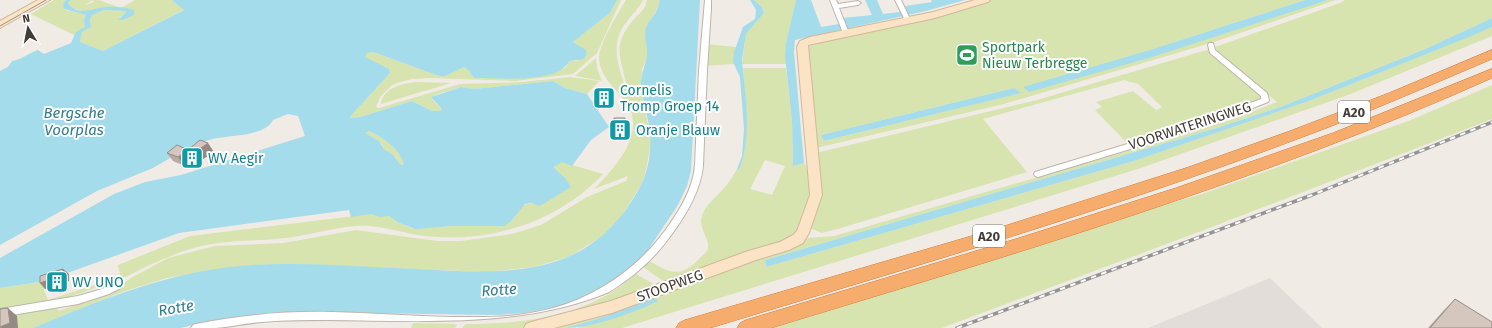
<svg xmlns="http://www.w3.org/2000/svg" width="1492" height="328" font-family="'Fira Sans',sans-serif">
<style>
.industrial{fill:#e3ddda}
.green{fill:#d7e4af;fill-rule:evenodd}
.water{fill:#a4dceb;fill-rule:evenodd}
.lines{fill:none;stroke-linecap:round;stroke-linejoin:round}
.street-casing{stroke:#bfb4ab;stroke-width:2}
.secondary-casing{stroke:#d2b799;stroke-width:2}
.highway-casing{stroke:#d37d3d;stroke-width:1}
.street{fill:#fff;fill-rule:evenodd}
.secondary{fill:#fbe3c5;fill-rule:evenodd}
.highway{fill:#f5ac6c;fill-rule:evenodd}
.tram{stroke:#949494;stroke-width:1}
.rail-casing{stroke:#949494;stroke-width:3.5}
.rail{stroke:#fff;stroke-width:2;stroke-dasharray:5.5;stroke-linecap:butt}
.wall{fill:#b7aba3}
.shaded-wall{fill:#958b85}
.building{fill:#d5c7be;stroke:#958b85}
.labels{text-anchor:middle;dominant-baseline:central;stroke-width:4;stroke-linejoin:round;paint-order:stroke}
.shield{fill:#fff;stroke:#7b7672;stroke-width:1}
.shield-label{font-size:13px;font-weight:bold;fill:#433b35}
.leisure-label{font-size:14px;fill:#27864d;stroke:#fff;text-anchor:start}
.culture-label{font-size:14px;fill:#0d838f;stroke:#fff;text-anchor:start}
.street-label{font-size:14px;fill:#433b35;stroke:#fff}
.water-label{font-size:15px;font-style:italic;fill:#307c91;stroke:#fff}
</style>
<rect width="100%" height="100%" fill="#f1ebe5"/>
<path class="industrial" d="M1270,278L1322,328H1148Z"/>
<path class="green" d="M54,0H66L63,4L65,10L87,15L85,27L74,35L31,14Z
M71,0H93L85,5L94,2L93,0H99L121,8L135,0H172L185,9L103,51L80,42L82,32L91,27L90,19L92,15L104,10L127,11L119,18L134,15C131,13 127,8 123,8C107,4 80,20 68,3Z
M617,0H621L597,53L573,74L515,81L431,78L412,79L397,83L391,86L380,97L376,107L379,108L460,84L522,82L570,77L599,81L587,94L565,88L553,81L474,89L461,87L437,94L431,98L442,109L440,111H432L412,101L360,117L349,118L390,73L365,57L367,53L373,52L439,76L464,67L468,70L474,78H488L565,68L570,61H577L586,51L573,42L610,13Z
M626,0H643C639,9 631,15 626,23C611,41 617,63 624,83H626C619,53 613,43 635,18C640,13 646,8 647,0H660L657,9L647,25L645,33L648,50L647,58L642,69L641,84L651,143L645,175L641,185L619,220L600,238L568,257L534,267L486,272L342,266L251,265L167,278L122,292L33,328H0L16,313L57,308L59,311L124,287V283L131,278L168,258L215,246L283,243L356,230L437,241H461L512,234L541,225L587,197L626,181L628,176L594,189C614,169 648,133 626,102C616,88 600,78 599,58C599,44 618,13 626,0Z
M754,0H796L786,43V64H742L746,34L764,13L762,7Z
M991,0H1305L1150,50L1023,86L1328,0H1336L1214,42L1004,104L816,148L806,44L939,15ZM1014,88L1020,93L824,141L821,135Z
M1345,0H1492V18L1423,50L1283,106L1217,128L765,260L766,267L1134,161L1309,101L1492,27V36L1348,95L1141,168L622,328H577L657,302L654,298L594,320L565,328H543L793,247L808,238L834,236L872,225L1163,141L1234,119L1277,102L1219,55L1215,47L1340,3Z
M706,44L736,47L734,64L704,66Z
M1210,49L1263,96L1260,99L1140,141L1126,142L1095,110L1102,107L1096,102L1133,91L1156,110L1162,107L1138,84L1124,80L983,119L1027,172L841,228L822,233L810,228L816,153L1037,100Z
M596,58L597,68L602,81L575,76Z
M743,68H786L792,121L793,165L804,163C818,186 804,214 797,237L666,283L643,267L649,261C669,272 679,279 698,260C700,257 707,253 708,249C710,239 698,228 702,216C705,204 718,196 725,187C730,182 733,175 737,169L739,170C752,138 745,101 743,68ZM765,160L785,166L772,195L750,189Z
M418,82L451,83L381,104C383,87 405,83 418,82Z
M1492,85V119L1212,227L942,328H773L1132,214L1202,194L1411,120Z
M369,131C383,137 399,149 405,164L401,165L395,157L384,149L382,144L365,133Z
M562,162L603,174C557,223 491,243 424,236C402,233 378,224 355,226C332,228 309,235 286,238C261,241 236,240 211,244C178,250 150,265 121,279L118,265L190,236L371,214L389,216L399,223L412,228L476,225L512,220C522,208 523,199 541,206L565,178L554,169L556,164Z
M636,274L657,286L591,312L521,328H462L466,324C527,324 589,316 636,274Z
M113,279V282L63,299L0,310V288L45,281L44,290L48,300Z
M413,323L455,324L457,325L455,328H411Z"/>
<path class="water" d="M66,0H71L68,3C78,17 94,8 106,7C115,6 126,7 134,10V15L123,20H118L127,11L104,10L92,15L90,19L91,27L82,32L80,42L103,51L184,10L172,0H617L610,13L573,42L586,50L587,53L584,59L570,61C565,67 560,72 552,74C528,81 499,78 474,78L468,70L464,67L445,76H439L373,52L367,53L365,57L389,69L390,73L349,118L360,117L412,101L432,111H440L442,109L431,97L461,87L474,89L553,81L565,88L587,94L609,127L591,140L572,166L562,162L554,167L555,169L565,178L571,187L540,206L531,203L525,204L512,220L505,226H452L416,229L399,223L389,216L380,217L371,214L351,217L349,210L179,233L45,281L0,288V258L114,194L145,182L181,175L305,136L298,116L288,114L273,120C262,142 209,131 196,147L184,150L153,168L97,191L0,245V71L8,67L12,61C21,60 29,53 38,50L44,54L71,43L76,32L85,27L84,19L86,15L64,9L63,4ZM369,131C382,137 400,149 404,164L401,165L393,155L384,149L379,141L365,133Z
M660,0H700L691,171L687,186L678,205L644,256L636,264L613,282L580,299L558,307L523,313L498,315L289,312L223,319L180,328H33C105,298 173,270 252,265C307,262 363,267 417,269C509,274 590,280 640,187C650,168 653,142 648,121C646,109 642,96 641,83C641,72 646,65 647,55C648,48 645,41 645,34C645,25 651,19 656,12C658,9 658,4 660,0Z
M750,0H754L762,7L764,13L746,34L742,60C745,95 753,136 739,170L737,169L742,156L744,129L740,77L733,62L734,52L743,27L755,19L756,10Z
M796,0H811L821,27L845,23L843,18L872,15L865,0H877L883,14L907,11L905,6L932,2L931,0H965L926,11L795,40L794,52L804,163L793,166L792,121L785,56L786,43Z
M1305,0H1328L1152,57L1029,92L1023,87L1150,50Z
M1492,18V27L1469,37L1309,101L1134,161L766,267L765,260L1217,128L1283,106L1423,50Z
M1014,88L1021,93L824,141L821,135Z
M654,298L658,300L657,302C631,313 593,328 565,328L594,320Z"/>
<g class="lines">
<g class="street-casing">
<path id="street" d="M705,0H711V9L707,70L703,165C701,191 685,217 669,238C653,260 632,278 609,292C524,328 421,321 327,320C306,320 285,320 263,322C247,323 231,327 215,328C207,328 199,328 191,328L193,325L196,324C241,315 285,311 331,312C371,313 412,316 452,317C478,317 505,318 530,313C583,305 632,275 664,232C678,213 693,190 695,165L699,70Z
M830,0H836L838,4L858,1L861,3L858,5L839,8L849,33L848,34H844L843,33Z
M895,0H901L911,21L910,22H906Z
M1209,43H1213L1215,50L1267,93L1269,100L1268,102L1206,126L1038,177L1035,176L1034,174L1035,172L1200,122L1261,99V96L1210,53L1208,45Z
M118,281L121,282L123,285L121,288L109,294L78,304L0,317V309L78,296L102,289Z"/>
</g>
<g class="secondary-casing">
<path id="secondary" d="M38,0H50L0,28V21Z
M975,0H990L988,2L935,18L808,45L822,195L809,233L803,243L789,250L756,260L612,313L554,328H524L526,324L531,322L611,301L748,251L780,242L793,235L797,231L810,195L797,47L800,41L810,37L933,12Z"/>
</g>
<g class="highway-casing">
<path id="highway" d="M1492,50V59C1428,86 1365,114 1300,138C1107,211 908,268 710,328H676L679,323L685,320L992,230L1189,167L1290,131L1389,93Z
M1492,69V78C1260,182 1014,254 771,328H737L740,323L746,320L1019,238L1176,188L1333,133Z"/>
</g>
<use href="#street" class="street"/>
<use href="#secondary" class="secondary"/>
<use href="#highway" class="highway"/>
<path class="tram" d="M0,26L46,0"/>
<g class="rail-casing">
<path id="rail" d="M957,328L1312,195L1492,122"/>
</g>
<use href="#rail" class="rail"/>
</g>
<path class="wall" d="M625,118L626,124L624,136L613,137V131Z
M188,150L214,152L200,161L194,159L185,166L173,161L167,153Z
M1455,299L1492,328H1428L1444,310Z"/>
<path class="shaded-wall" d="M625,118L626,124L624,136V131Z
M208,143L214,152L200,161L194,153Z
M188,150L194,159L185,166L178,157Z
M63,269L69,274V281L45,289L40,283Z
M8,308L17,316L18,328H0Z"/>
<path class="building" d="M614,118H625L624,131H613Z
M200,140L208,143L194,153L188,150L178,157L167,153L177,145L188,150Z
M63,269V275L40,283V276Z
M1455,299L1492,322V328H1430Z
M8,308L10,323L0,327V309Z"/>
<defs>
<g id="stadium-square" transform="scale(1.15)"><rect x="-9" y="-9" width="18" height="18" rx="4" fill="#2e9e5b" stroke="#fff"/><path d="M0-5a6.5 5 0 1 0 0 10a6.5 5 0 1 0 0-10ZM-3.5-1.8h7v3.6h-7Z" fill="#fff"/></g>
<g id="building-square" transform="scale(1.15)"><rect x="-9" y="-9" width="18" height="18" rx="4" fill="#0f9aa8" stroke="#fff"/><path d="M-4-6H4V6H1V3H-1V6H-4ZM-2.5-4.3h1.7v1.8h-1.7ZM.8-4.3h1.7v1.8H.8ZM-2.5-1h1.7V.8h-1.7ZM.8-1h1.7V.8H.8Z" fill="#fff"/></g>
</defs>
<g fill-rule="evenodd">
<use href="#stadium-square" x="967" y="55"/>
<use href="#building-square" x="604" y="98"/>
<use href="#building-square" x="620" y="130"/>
<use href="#building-square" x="192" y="158"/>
<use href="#building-square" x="57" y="282"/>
</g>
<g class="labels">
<g class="shield">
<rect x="1338" y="101" width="32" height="22" rx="3"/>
<rect x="973" y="225" width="32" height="22" rx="3"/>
</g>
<g class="shield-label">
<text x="1354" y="112">A20</text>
<text x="989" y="236">A20</text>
</g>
<g class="leisure-label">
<text x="982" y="47">Sportpark<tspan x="982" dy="16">Nieuw Terbregge</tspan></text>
</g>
<g class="culture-label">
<text x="620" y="90">Cornelis<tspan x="620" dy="16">Tromp Groep 14</tspan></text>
<text x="636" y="130">Oranje Blauw</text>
<text x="208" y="158">WV Aegir</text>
<text x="72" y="282">WV UNO</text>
</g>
<g class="street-label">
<text transform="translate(1190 126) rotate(-18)">VOORWATERINGWEG</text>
<text transform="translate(670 286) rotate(-20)">STOOPWEG</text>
</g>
<g class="water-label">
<text x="74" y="113">Bergsche<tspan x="74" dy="17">Voorplas</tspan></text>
<text transform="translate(499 290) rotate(-4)">Rotte</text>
<text transform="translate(176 308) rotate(-10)">Rotte</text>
</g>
</g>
<g transform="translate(28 28) rotate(350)" stroke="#ffffff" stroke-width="3" paint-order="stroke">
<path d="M0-3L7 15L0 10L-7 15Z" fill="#433b35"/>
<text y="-6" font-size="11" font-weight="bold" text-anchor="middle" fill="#433b35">N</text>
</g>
</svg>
